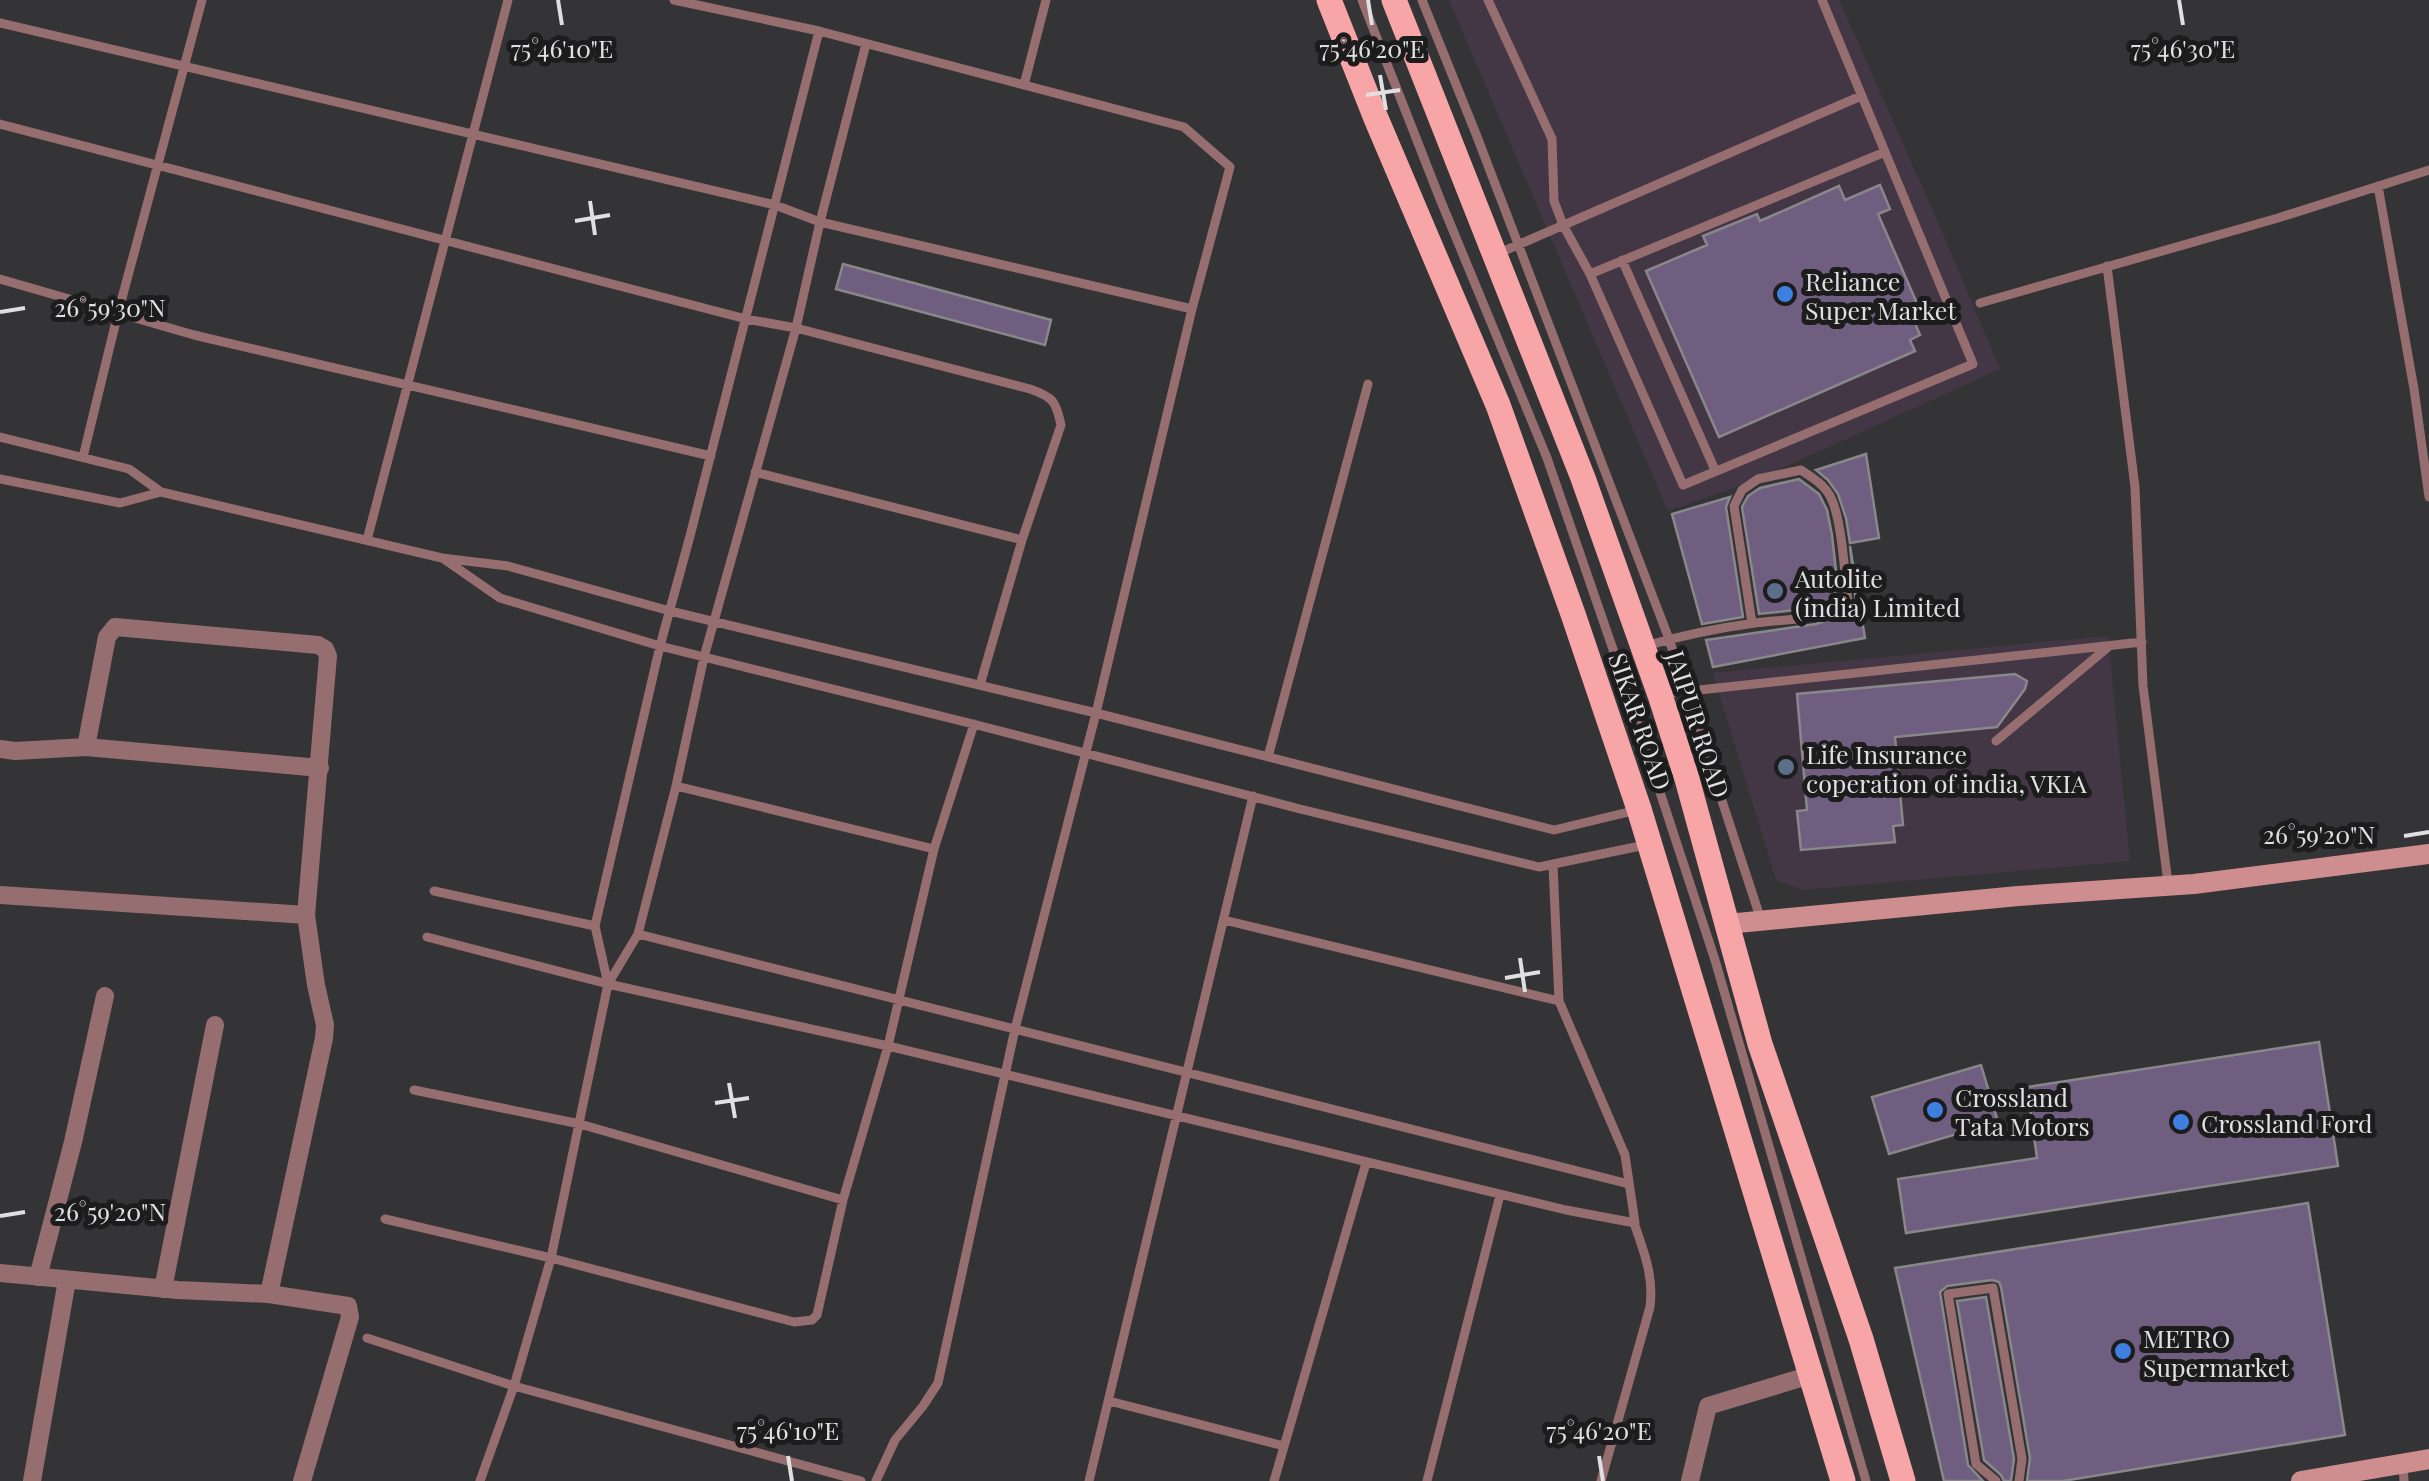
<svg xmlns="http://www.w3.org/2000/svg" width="2429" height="1481" font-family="'Playfair Display',serif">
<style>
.commercial{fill:#443745}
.building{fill:#6f5e7f;stroke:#88878a;stroke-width:2.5}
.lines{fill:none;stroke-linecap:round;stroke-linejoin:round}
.lane{stroke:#976e6f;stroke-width:9}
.street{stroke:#976e6f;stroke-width:18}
.secondary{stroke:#ce8d8f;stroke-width:20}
.primary{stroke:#f8a5a8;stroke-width:25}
.ticks{fill:none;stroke:#e0dfe1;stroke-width:4}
.shop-dot{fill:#3f7fe0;stroke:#1c1c1d;stroke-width:4}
.service-dot{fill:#5c6f8a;stroke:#1c1c1d;stroke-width:4}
.labels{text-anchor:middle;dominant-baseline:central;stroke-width:10;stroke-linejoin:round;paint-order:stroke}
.poi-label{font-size:25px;fill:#e0dfe1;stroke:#1c1c1d;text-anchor:start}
.street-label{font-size:25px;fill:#e0dfe1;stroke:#1c1c1d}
.ticks-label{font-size:25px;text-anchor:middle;fill:#e0dfe1;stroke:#1c1c1d;stroke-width:10;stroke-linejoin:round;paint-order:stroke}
</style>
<rect width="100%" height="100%" fill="#343436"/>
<path class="commercial" d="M1449,0H1839L1940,227L2000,369L1754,481L1668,511Z
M2108,636L2130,861L1802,890L1776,880L1713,673Z"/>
<path class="building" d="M1880,185L1890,209L1878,214L1923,317L1914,321L1920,335L1910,340L1915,351L1719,437L1646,271L1707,245L1703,236L1757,214L1760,221L1839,186L1845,200Z
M843,264L1051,320L1045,345L836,289Z
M1866,454L1879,538L1850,543L1846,518L1838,494L1828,480L1816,470Z
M1799,479L1819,494L1827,510L1832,535L1839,598L1813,608L1759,614L1742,507L1748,496L1760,488Z
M1730,497L1726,507L1743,617L1702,624L1672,514Z
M1850,546L1865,638L1713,667L1706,640L1816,624L1840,616L1853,609L1856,602Z
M2015,674L2027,681L2025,689L1997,727L1895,737L1903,825L1893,826L1895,842L1801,850L1797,811L1807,810L1797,694Z
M2319,1042L2338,1166L1906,1233L1898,1179L2037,1158L2027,1087Z
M1981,1065L1998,1122L1889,1154L1872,1097Z
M2308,1203L2345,1435L2063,1481H2027L2030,1458L2001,1287L1999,1282L1992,1280L1947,1286L1940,1292L1968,1465L1983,1481H1944L1895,1268Z
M1986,1297L2014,1459L2011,1481H2004L2001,1475L1984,1460L1957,1301Z"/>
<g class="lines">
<path class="lane" d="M674,0L819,31L1184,127L1230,167L1192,309L1096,713L1015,1029L938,1383L923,1406L895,1440L876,1481
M1362,0L1440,199L1547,458L1616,658L1715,960L1866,1481
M1422,0L1476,134L1669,639L1761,920
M1488,0L1552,139L1554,201L1563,225L1590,274L1683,485L1973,364L1822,0
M0,23L775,205L820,222L1192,309
M1024,85L1046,0
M0,124L746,319L796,328L1030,389C1053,397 1056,401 1061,425L1022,540L980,685
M2378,186L2414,389L2429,497
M1497,254L1861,96
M1622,260L1715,470
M2107,266L2135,487L2143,686L2168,883
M1590,274L1885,152
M0,279L194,335L711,456
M1980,303L2278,218L2429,170
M0,437L129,469L161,492L442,558L508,566L670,611L1096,713L1554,830L1637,810
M83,457L118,313L202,0
M755,472L1022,540
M0,479L120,503L161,492
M367,540L508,0
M444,559L500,598L660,646L977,725L1300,809L1539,867L1645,845
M1645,646C1680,636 1718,628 1755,623C1786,619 1820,621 1848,603C1845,577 1842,520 1831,498C1825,485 1813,478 1801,470L1758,479L1742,490L1734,506L1752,623
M1662,694L2142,642
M1996,741L2108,647
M1268,757L1368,384
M676,786L934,849
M434,891L595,926
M1224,920L1559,1001
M638,934L1629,1184
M427,937L608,984L888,1046L1566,1210L1635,1223L1625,1155L1559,1001L1553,865
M608,984L595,926L660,646L690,536L819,31
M414,1090L580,1124L843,1200
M385,1219L551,1258L794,1322L812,1320L817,1315L843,1200L888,1046L934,849L974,724
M367,1338L514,1386L861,1481
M1109,1401L1284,1446
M2403,1464L2404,1481
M480,1481L514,1386L551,1258L608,984L638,934L676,786L704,657L796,328L820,222L866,44
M1089,1481L1253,796
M1274,1481L1366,1163
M1427,1481L1500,1195
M1601,1481L1650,1307C1654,1276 1644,1252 1634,1223
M1996,1481L1976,1464L1948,1294L1993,1288L2022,1459L2019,1481"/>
<path class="street" d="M86,747L107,637L115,627L318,645L325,649L328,656L306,915L316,985L325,1025L324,1038L269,1294
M0,749L15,751L86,747L320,768
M0,895L306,915
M0,1273L178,1290L269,1294L348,1306L350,1317L302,1481
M38,1277L73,1142L105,996
M163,1289L215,1025
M32,1481L67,1280
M1690,1481L1708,1406L1811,1375"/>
<path class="secondary" d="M1727,924L2018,896L2194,884L2429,854
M2301,1481L2429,1459"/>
<path class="primary" d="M1329,0L1375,116L1498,405L1573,614L1639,809L1843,1481
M1394,0L1583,478L1660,695L1687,779L1760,1044L1861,1339L1903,1481"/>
</g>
<path class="ticks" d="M558,0L562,25M1368,0L1372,25M2179,0L2183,25M1380,75L1386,110M1366,95L1400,90M590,201L595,235M575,221L610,215M0,312L25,308M2404,836L2429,832M1520,958L1525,992M1505,978L1540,972M729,1083L735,1118M715,1103L749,1098M0,1216L25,1212M788,1456L792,1481M1599,1456L1603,1481"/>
<g class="shop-dot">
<circle cx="1785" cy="294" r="10"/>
<circle cx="1935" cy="1110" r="10"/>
<circle cx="2181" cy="1122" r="10"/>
<circle cx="2123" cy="1351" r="10"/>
</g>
<g class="service-dot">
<circle cx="1775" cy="591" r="10"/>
<circle cx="1786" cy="767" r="10"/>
</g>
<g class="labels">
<g class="poi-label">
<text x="1805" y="280">Reliance<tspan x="1805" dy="29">Super Market</tspan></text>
<text x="1795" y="577">Autolite<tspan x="1795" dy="29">(india) Limited</tspan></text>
<text x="1806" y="753">Life Insurance<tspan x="1806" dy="29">coperation of india, VKIA</tspan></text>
<text x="1955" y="1096">Crossland<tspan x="1955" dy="29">Tata Motors</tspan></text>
<text x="2201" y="1122">Crossland Ford</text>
<text x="2143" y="1337">METRO<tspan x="2143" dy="29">Supermarket</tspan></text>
</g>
<g class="street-label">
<text transform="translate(1641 721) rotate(71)">SIKAR ROAD</text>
<text transform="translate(1699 724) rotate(72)">JAIPUR ROAD</text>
</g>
</g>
<g class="ticks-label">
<text x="562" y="58">75°46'10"E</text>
<text x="1372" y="58">75°46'20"E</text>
<text x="2183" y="58">75°46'30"E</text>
<text x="110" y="317">26°59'30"N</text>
<text x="2319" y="844">26°59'20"N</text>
<text x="110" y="1221">26°59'20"N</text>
<text x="788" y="1440">75°46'10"E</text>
<text x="1599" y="1440">75°46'20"E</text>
</g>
</svg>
